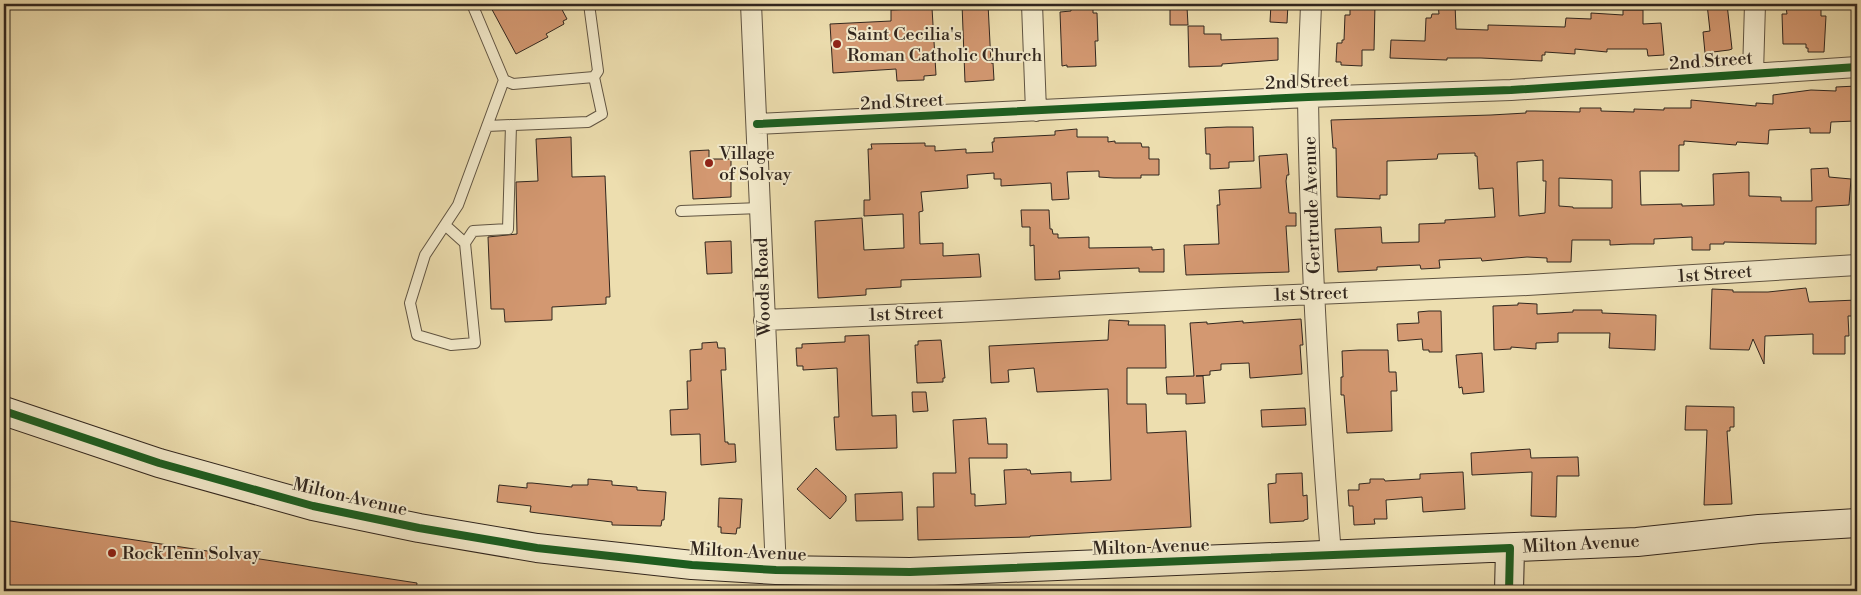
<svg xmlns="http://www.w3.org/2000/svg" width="1861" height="595" font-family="'Libre Bodoni',serif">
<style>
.building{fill:#d39871;stroke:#31261e;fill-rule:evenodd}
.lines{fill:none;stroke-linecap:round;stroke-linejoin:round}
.service-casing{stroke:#605442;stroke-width:12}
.minor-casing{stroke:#605442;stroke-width:22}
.secondary-casing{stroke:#31261e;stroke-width:30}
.service{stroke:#f3eacb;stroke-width:10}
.minor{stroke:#f3eacb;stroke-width:20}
.secondary{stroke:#f3eacb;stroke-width:28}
.cycleway-casing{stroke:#f3eacb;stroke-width:11}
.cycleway{stroke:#1b5e20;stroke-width:8}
.poi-dot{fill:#8f2418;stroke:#f3eacb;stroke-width:2}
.labels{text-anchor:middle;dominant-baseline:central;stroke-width:4;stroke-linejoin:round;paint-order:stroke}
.poi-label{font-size:18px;fill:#31261e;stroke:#f3eacb;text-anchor:start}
.street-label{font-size:18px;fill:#31261e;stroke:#f3eacb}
</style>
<rect width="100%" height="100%" fill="#eddeaf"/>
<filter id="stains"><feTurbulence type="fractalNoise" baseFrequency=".004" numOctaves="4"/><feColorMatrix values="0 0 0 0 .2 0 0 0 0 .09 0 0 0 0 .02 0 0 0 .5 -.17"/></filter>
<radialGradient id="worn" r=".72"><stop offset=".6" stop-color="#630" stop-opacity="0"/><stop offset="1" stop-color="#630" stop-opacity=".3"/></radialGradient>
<path class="building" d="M489,4H559L567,19L563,21L564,24L546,34L548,37L516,54Z
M962,4H988L991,63H993L994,80L965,82Z
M1093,4V13H1097L1098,41H1095L1096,66L1067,67V65L1062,66L1060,12L1071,11V5Z
M1271,4H1288L1287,23L1270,22Z
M1350,4H1375L1374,50H1362V66L1341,65V62H1336L1337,43H1342V40H1344L1345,15H1350Z
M1438,4H1455L1456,29L1488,30V25L1565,27L1566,18L1591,19V13L1623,15V10H1643V24L1661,23L1664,55L1648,56L1647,49H1607V52L1575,49V54L1545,52V55H1542V61L1481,58H1447V60L1390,58L1391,40L1425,41L1426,18H1431L1432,14H1439Z
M1707,4H1727L1732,49L1729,50L1705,53L1703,32L1710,31Z
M1170,7H1187L1188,25H1170Z
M1786,7L1821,9V16H1826L1824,52H1808V48H1806V44H1783L1782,14H1787Z
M932,8L936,75L924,76V80L897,81L896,69L833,73L830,24L891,21V10Z
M1188,26H1204V34H1221V40L1278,38V60L1222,64V66L1189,67Z
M1857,86V106H1854L1855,121L1831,122L1830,133H1810V128L1769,130L1768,144L1737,142L1736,145L1684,141V145H1679V171H1640L1641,205L1682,204V206L1714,205L1713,174L1749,172V196L1781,197V201H1812L1811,169L1828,168L1829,177L1851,179L1849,205L1816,207V244L1724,242V244H1710V250H1692V237L1654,239V244H1631L1610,245V240H1572L1571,262H1547V258L1527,257L1482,261L1481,258L1439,260L1440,268L1421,269L1420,265L1377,267V270L1338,272L1335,229L1381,227L1382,243L1419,242V224L1445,223V220L1495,217L1493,188L1479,189L1477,156H1475V153L1438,154L1437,159L1387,161V195H1380V199L1337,197L1336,148H1333L1331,120L1491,115L1526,113V111H1535L1580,112V108H1601V111L1634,112V109L1664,110V108H1691V100L1756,106V103L1773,104V95L1811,90L1836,91V87ZM1543,160V181H1546L1545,213L1519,216L1517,162ZM1559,178L1612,180V208H1573V207L1559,206Z
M1227,127H1253L1254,161L1229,162V168L1210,169V154H1206L1205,128Z
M1077,129V137H1108V142L1115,141V143H1141L1142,147H1149V159H1159V175H1141V178H1114L1099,177V171L1067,172L1069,199L1052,200L1051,183L1001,186V179H994V173L967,175L968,188L921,192L923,211L919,212L920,244L943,243V256L979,254L981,277L901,280V287L866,289V295L818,298L815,221L862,218L864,250L904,248L903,214L864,216V200H870L868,149H872L871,144L925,143V146H935V151L966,149V153L993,152L992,142H994V138L1055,135V131Z
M571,137L572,177L605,176L610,297H606V304L552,307V320L505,322L504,309H491L488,237L517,234L516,182L538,181L536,139Z
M709,150V159H731V197L693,199L690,151Z
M1287,154L1289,175H1287L1286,181L1289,213H1296V226H1286L1289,272L1186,275L1184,245L1219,244L1217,205H1220L1219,190L1261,188L1259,156Z
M1021,210H1049L1050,229H1052L1053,234H1058V238L1089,237V248L1152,247V250L1164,249V272H1139V268L1059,271L1060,279L1035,280L1034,245L1030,246V227H1022Z
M731,241L732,273L707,274L705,242Z
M1806,288L1809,302L1857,300V316H1848L1849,336H1845V354H1813V334L1765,336L1764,364L1753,339L1749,350L1710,349L1712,289L1733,290V292H1768Z
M1518,303L1537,304V314L1573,312V310H1602V313L1656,315L1655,350L1609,348L1610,333H1558V342L1536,343V349L1511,347V349L1494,350L1493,306L1518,305Z
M1429,311H1441L1442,352H1429V350H1423L1422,339L1398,341L1397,324L1419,323L1418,312Z
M1301,319L1303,345H1300L1302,374L1250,378L1249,363L1221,364V370L1210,371V375L1196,376H1203L1205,403L1186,404V394H1167L1166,377L1194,376L1190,323L1207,322V324L1243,321V323Z
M1109,320L1129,321L1128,325H1165L1166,368H1127V404H1146L1147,433L1186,431L1191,527L1030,536V537L918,540L917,507H934L933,473H956L953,420L986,418L988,444H1007V458H969L971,494H975V506L1006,504L1004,470L1027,469V470H1030L1031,474L1071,472V482L1111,480L1108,389L1037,392L1034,368L1008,370L1009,382L991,383L989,346L1108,340Z
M869,335L872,416L896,415L897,448L836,450L834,417H839L837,368L803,370V366H797L796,348H802V344L845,342V336Z
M941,340L945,378H943V382L917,383L915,345H918V341Z
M717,342L718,348H725L726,370H721L725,442H728V444H735L736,462L701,465L700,434L671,435L670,410L688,409L687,381H691L690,350L702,349V343Z
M1359,350H1388L1389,372H1396L1397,391H1391L1392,431L1347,433L1344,395H1341V377H1343L1342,351Z
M1482,353L1484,392L1463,394L1462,387L1459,388L1456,355Z
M912,392H926L928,411L913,412Z
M1686,406L1734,407V427H1730V431H1727L1732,504L1704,505L1707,430H1685Z
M1305,408L1306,425L1262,427L1261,410Z
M1530,449L1531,458L1578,457L1579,476H1557L1556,517L1531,516L1532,472L1472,475L1471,453Z
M816,468L846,496V501L830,519L797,489Z
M1463,472L1465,509L1423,512L1422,497L1386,500L1387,519H1374L1375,524L1354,525L1353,506H1349L1348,490H1359V484L1370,483V479H1384L1385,481L1420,479V474Z
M1302,473L1303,496L1307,495L1308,519L1304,520V521L1270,523L1268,484L1276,483V474Z
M588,479L612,481V485L637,487V490L666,492L664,520H662L661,526L612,525V522L530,512L531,506L497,502L499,485L527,488V483H532L572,487V485H588Z
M902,492L903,520L856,521L855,494Z
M719,498L742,499L740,528H737L736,534L721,533V527H718Z
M4,520L417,583L416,591H4Z"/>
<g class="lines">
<g class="service-casing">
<path id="service" d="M472,4L504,80L513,84L594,77L598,71L589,4
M504,80L458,205L425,255L410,303L417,335L451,345L475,343L465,243L473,231L508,229L511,125
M487,126L588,122L602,114L594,77
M681,211L760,208
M445,225L465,243"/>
</g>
<g class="minor-casing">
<path id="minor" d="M751,4L776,570
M1032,4L1036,111
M1311,4C1310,35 1308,67 1308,98C1310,251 1319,403 1331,555
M1753,73L1755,4
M757,124L1308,97L1511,90L1857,67
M764,320L960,312L1222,298L1527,285L1857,265"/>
</g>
<g class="secondary-casing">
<path id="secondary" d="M4,411L159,463L313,506L419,528L537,548L692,565L776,570L910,572L1637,542L1759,529L1857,523
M1509,591L1510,548"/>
</g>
<use href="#service" class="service"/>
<use href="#minor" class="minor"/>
<use href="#secondary" class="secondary"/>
<g class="cycleway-casing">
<path id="cycleway" d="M757,124L1308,97L1511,90L1857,67
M4,411L159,463L313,506L419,528L537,548L692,565L776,570L910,572L1510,548L1509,591"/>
</g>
<use href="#cycleway" class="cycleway"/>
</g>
<g class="poi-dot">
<circle cx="837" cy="44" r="5"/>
<circle cx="709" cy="163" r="5"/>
<circle cx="112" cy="553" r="5"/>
</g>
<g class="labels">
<g class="poi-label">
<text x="847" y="34">Saint Cecilia's<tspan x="847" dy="21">Roman Catholic Church</tspan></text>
<text x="719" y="153">Village<tspan x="719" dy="21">of Solvay</tspan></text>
<text x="122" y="553">RockTenn Solvay</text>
</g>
<g class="street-label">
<text transform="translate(1711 61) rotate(-4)">2nd Street</text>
<text transform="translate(1307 82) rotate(-2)">2nd Street</text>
<text transform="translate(902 102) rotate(-3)">2nd Street</text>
<text transform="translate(1312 205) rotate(-92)">Gertrude Avenue</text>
<text transform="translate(1715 274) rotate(-4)">1st Street</text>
<text transform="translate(763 287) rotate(-92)">Woods Road</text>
<text transform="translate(1311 294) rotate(-2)">1st Street</text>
<text transform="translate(906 314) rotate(-2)">1st Street</text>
<text transform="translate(350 497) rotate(13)">Milton Avenue</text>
<text transform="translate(1581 544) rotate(-3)">Milton Avenue</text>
<text transform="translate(1151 547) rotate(-2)">Milton Avenue</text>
<text transform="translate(748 552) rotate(3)">Milton Avenue</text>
</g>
</g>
<rect width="1861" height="595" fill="none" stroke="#eddeaf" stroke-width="20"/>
<rect x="5" y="5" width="1851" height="585" fill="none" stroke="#31261e" stroke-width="2.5"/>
<rect x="10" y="10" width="1841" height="575" fill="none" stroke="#31261e"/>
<rect width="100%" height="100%" filter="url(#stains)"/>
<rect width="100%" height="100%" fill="url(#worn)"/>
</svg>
